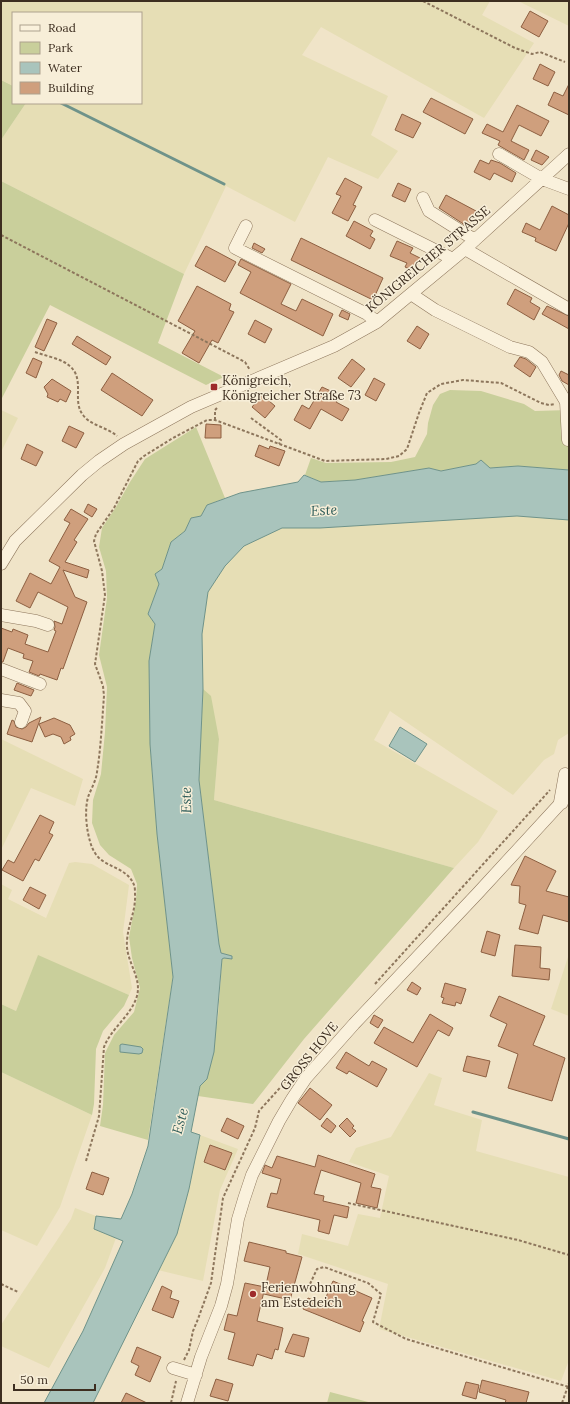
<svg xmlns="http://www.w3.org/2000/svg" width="570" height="1404" font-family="Lora,serif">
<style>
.farmland{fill:#e6deb5}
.green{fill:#c9cf9b}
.water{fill:#a9c4bc;stroke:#6f938a}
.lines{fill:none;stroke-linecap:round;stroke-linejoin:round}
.stream{stroke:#6f938a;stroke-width:3}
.building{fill:#cf9f7d;stroke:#8d5f41}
.minor-casing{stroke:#8d765c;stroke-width:13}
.path{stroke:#8d765c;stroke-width:2;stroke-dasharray:3 2;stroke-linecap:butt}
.minor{stroke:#faf1dc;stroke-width:12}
.poi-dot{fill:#9e2a2b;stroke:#f7eed8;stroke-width:1.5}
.labels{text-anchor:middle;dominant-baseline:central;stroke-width:3;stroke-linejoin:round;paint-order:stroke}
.street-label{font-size:13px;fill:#3d2e20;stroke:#f7eed8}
.poi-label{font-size:13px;fill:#3d2e20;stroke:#f7eed8;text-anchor:start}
.water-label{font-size:14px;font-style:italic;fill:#2f5d5a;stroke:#f7eed8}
</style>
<rect width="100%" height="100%" fill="#f0e4c8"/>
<path class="farmland" d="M1,1H490L482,15L534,43L484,118L321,27L302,55L388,96L371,135L398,151L378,179L328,157L295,222L226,186L184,274L1,181V140L26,103H141V13H13V86L1,80Z
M518,1H569V26Z
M1,410L18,418L1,452Z
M517,516L569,520V733L558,740L554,754L544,760L513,795L390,711L374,740L498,811L478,842L454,868L214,800L219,739L203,689L202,634L208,592L225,566L244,546L282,528H320Z
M1,739L83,779L75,806L31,788L1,850Z
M75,862L92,864L129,885L123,932L132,988L129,995L38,956L16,1011L1,1004V884L12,890L8,899L46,918L69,863Z
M569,954V1016L551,1009Z
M1,1072L92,1115L60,1207L37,1246L1,1230Z
M429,1073L442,1078L434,1105L482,1120L476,1151L569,1177V1360L561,1381L379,1329L388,1284L298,1254L302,1234L348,1246L358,1214L380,1218L389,1176L349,1162L356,1148L391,1137Z
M200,1135L238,1149L220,1190L203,1281L158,1270L177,1234L189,1189Z
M75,1208L96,1216L94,1229L116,1238L105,1268L49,1368L1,1346V1325L71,1219Z"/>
<path class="green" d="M1,80L13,86V103H26L1,140Z
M1,181L184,274L158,343L224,377L206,385L50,305L1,400Z
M450,390L481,391L524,404L535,411L569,410V470L518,466L489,468L476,464L441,471L429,468L355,480L321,482L305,475L311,458L326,463L391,462L415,457L427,434L428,423L433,405L440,394Z
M196,427L225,498L207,505L201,516L191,518L185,531L171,542L162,569L159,584L148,614L155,624L149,661L150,744L157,834L173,976L148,1140L100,1126L103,1105L105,1053L114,1035L134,1012L140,988L132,958L129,937L136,900L137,884L131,869L109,855L100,845L92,823L93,800L101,774L105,732L107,687L99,655L107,598L106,571L99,547L102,528L116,507L130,482L145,459Z
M203,689L211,696L219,739L214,800L454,868L304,1039L253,1104L198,1096L200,1086L207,1079L218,1016L222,959L224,958L232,959V956L221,953L219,944L199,780Z
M38,955L129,995L124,1006L103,1031L96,1049L94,1104L92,1115L1,1072V1004L16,1011Z
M330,1392L372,1403H327Z"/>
<path class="water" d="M481,460L490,468L518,466L569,470V520L517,516L320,528H282L244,546L225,566L208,592L202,634L203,689L199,780L219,944L221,953L232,956V959L224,958L222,959L214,1052L207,1079L200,1086L191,1132L200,1135L189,1189L177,1234L93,1403H44L83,1331L123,1241L94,1229L96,1216L121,1219L132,1194L148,1146L173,977L157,834L150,744L149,661L155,624L148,614L159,584L155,574L162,569L171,542L185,531L191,518L201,516L207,505L240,493L298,482L304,475L321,482L355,480L429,468L441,471L476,464Z
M400,727L427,744L415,762L389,746Z
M122,1044L141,1047L143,1049L142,1053L139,1054L120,1052V1045Z"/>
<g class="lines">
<path class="stream" d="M61,103L224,184
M473,1112L569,1139"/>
</g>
<path class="building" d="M530,11L548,21L539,37L521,27Z
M540,64L555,72L548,86L533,79Z
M569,84V115L548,105L554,92L563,96Z
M431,98L473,119L465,134L423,112Z
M517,105L549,121L541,136L519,125L511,141L529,150L524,160L498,145L500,141L482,133L487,124L503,132Z
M402,114L421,123L413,138L395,130Z
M536,150L549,157L542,165L531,160Z
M480,160L489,164L491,160L500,163L516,173L512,182L494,173L490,180L474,172Z
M345,178L362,187L353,205L356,206L348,221L332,213L341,196L336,194Z
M398,183L411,189L405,202L392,196Z
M446,195L476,211L468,227L439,208Z
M552,206L569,215V223L556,251L535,241L536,238L522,232L526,223L540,230Z
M354,221L373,231L370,236L375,239L370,249L346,236Z
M301,238L383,278L373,300L291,260Z
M397,241L413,248L410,253L420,258L414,271L405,267L407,263L390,256Z
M254,243L265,249L262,253L252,248Z
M206,246L236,262L225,282L195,266Z
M241,259L291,284L281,304L296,311L302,299L333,314L323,336L240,293L251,272L238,265Z
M197,286L231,304L229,310L234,312L218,343L212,340L199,363L182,353L195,331L178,321Z
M515,289L532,298L530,302L540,308L534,320L507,304Z
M547,306L569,316V329L542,314Z
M342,310L350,314L348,320L339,316Z
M47,319L57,323L44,351L35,347Z
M255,320L272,329L265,343L248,334Z
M417,326L429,334L420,349L407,341Z
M77,336L111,357L106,365L72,344Z
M520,357L526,359L536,367L530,377L514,366Z
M33,358L42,362L36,378L26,373Z
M352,359L365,369L351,387L338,378Z
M561,371L569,375V385L562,381L559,375Z
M112,373L153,400L142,416L101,390Z
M374,378L385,384L376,401L365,395Z
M52,379L71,391L66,402L60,399L58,402L47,397L48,394L44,387Z
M322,387L333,392L331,395L338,399L336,402L349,409L342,421L321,409L310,429L294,420L302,405L309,409Z
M262,395L275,406L265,418L252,407Z
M206,424L221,425V438H205Z
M69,426L84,433L76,448L62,441Z
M27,444L43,452L36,466L21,459Z
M259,445L269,449L270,446L285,451L279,466L255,456Z
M88,504L97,509L92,517L84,512Z
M71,509L88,519L74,540L77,542L65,562L89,570L87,578L63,570L75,597L87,602L63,669L61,668L57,680L40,674L39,676L29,672L33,661L23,658L24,654L8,648L3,662H1V628L12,632L13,629L28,635L25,644L48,652L56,631L54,630L55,627L54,621L62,624L68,607L38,592L30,608L16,601L30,573L51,584L60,567L49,561L70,523L64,520Z
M17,683L34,690L31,696L14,690Z
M41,717L32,742L7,734L12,720L14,721L16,727L22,729L26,727L29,723Z
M54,718L70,725L75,734L70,737L71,740L64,744L61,737L53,734L45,737L39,724Z
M40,815L54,822L49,833L53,835L39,861L35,859L23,881L2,870L8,860L14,863Z
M525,856L556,871L546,891L569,897V922L543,915L538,934L519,929L526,905L519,903L520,886L511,885Z
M30,887L46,895L39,909L23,900Z
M487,931L500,935L495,956L481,952Z
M515,945L541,947L540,968L550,969L549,980L512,976Z
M412,982L421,988L417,995L407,990Z
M445,983L466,989L461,1004L456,1002L455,1006L442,1003L444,998L441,997Z
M499,996L545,1016L533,1045L565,1058L552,1101L508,1088L518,1054L498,1046L507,1024L490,1016Z
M430,1014L453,1028L449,1036L438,1030L417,1067L374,1043L384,1027L413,1043Z
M374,1015L383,1020L378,1028L370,1023Z
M346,1052L369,1066L372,1061L387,1069L377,1087L349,1071L347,1074L336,1068Z
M467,1056L490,1061L486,1077L463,1071Z
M310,1088L332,1105L320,1120L298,1103Z
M227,1118L244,1126L238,1139L221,1131Z
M327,1118L336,1126L331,1133L321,1126Z
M347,1118L354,1126L352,1128L356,1131L350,1137L339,1126Z
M210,1145L232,1153L225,1170L204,1162Z
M318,1155L375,1174L371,1187L381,1189L377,1208L356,1203L361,1183L321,1170L314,1194L324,1196L323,1201L349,1207L347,1218L334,1215L329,1234L318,1231L320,1220L267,1207L271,1193L277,1194L281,1179L262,1173L265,1165L272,1168L277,1156L315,1167Z
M92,1172L109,1178L103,1195L86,1189Z
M249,1242L286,1251V1253L302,1257L290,1300L264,1294L270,1267L244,1261Z
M333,1281L372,1298L362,1321L364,1322L360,1332L303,1309L308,1298L323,1304Z
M245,1283L265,1287L257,1321L283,1328L278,1350L275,1349L272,1359L257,1354L253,1366L228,1359L235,1333L224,1330L228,1314L237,1316Z
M162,1286L172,1291L170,1298L179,1301L173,1318L152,1310Z
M293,1334L309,1338L304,1357L285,1352Z
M137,1347L161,1357L150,1382L135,1375L139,1366L131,1362Z
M216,1379L233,1384L228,1401L210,1396Z
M482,1380L529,1392L526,1403H505L506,1400L479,1392Z
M466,1382L479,1385L476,1399L462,1395Z
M126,1393L147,1403H121Z"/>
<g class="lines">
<g class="minor-casing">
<path id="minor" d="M499,154L542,179L569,189
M423,198L429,211L475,240
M375,220L453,259
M246,226L235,248L367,314L377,322
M465,249L569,309
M411,294L435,310L510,347L529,352L542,362L566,402L568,440
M1,564L15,541L82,475L99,461L124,444L191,407L334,346L377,322L465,249L569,154
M1,615L36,621L48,625
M1,669L40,684
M1,700L19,703L25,711L21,722
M562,803L560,802L565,774
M173,1368L196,1375
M187,1403L201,1357L221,1306L227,1284L238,1219L244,1199L252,1175L279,1121L292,1099L306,1078L354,1024L477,894L569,794"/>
</g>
<path class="path" d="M423,1L515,48L532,54L540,52L565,62
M1,235L245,362L250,370
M35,352C43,355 61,359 67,364C87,377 71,400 83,415C91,426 107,427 117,436
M251,418L281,440L279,444
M215,420V410L217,408
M375,984L550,790
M86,1161L99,1116L104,1047C111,1029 129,1017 136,999C144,978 125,962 127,941C128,924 136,911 135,894C135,891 135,887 134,885C128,869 110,868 99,858C92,851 90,842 88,833C86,822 85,809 88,797C91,789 96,781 97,772C101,747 102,721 104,696L103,686L95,664L105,595L102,571L94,541L96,534L114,508L138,461L144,456L173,438L207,420H215L325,461L386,459L399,456L407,449L419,413L427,393L441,384L463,380L501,383L541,403L549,405L555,404
M348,1203L518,1240L569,1255
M1,1284L18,1292
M310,1284L317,1269L324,1267L368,1283L381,1294L373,1322L406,1339L569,1387
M184,1360L189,1350L193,1331L198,1319L211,1283L223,1198L255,1128L259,1111L296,1070
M171,1403L176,1381
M562,1403L569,1383"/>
<use href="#minor" class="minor"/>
</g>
<g class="poi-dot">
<rect x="210" y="383" width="8" height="8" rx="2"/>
<circle cx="253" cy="1294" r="4"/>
</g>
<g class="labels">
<g class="street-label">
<text transform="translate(428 259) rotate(-40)">KÖNIGREICHER STRASSE</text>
<text transform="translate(309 1056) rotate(-51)">GROSS HOVE</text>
</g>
<g class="poi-label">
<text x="222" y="380">Königreich,<tspan x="222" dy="15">Königreicher Straße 73</tspan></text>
<text x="261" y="1287">Ferienwohnung<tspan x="261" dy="15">am Estedeich</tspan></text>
</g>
<g class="water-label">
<text transform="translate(324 510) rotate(-3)">Este</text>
<text transform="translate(186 800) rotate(-91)">Este</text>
<text transform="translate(180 1121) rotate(-74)">Este</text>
</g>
</g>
<rect width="570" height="1404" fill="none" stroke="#3d2e20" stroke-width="4"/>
<rect x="12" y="12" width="130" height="92" fill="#f7eed8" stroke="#ada18e"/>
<rect x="20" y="25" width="20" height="6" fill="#faf1dc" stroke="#ada18e"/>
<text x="48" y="32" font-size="12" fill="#3d2e20">Road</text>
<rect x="20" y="42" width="20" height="12" fill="#c9cf9b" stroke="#ada18e"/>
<text x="48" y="52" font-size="12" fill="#3d2e20">Park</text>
<rect x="20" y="62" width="20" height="12" fill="#a9c4bc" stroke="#ada18e"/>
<text x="48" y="72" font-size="12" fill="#3d2e20">Water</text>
<rect x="20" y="82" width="20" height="12" fill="#cf9f7d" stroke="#ada18e"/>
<text x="48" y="92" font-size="12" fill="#3d2e20">Building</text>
<path d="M14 1384v6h81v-6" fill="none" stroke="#3d2e20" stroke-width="2"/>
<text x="20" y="1384" font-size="12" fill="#3d2e20" stroke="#f7eed8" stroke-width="3" paint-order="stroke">50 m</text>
</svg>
